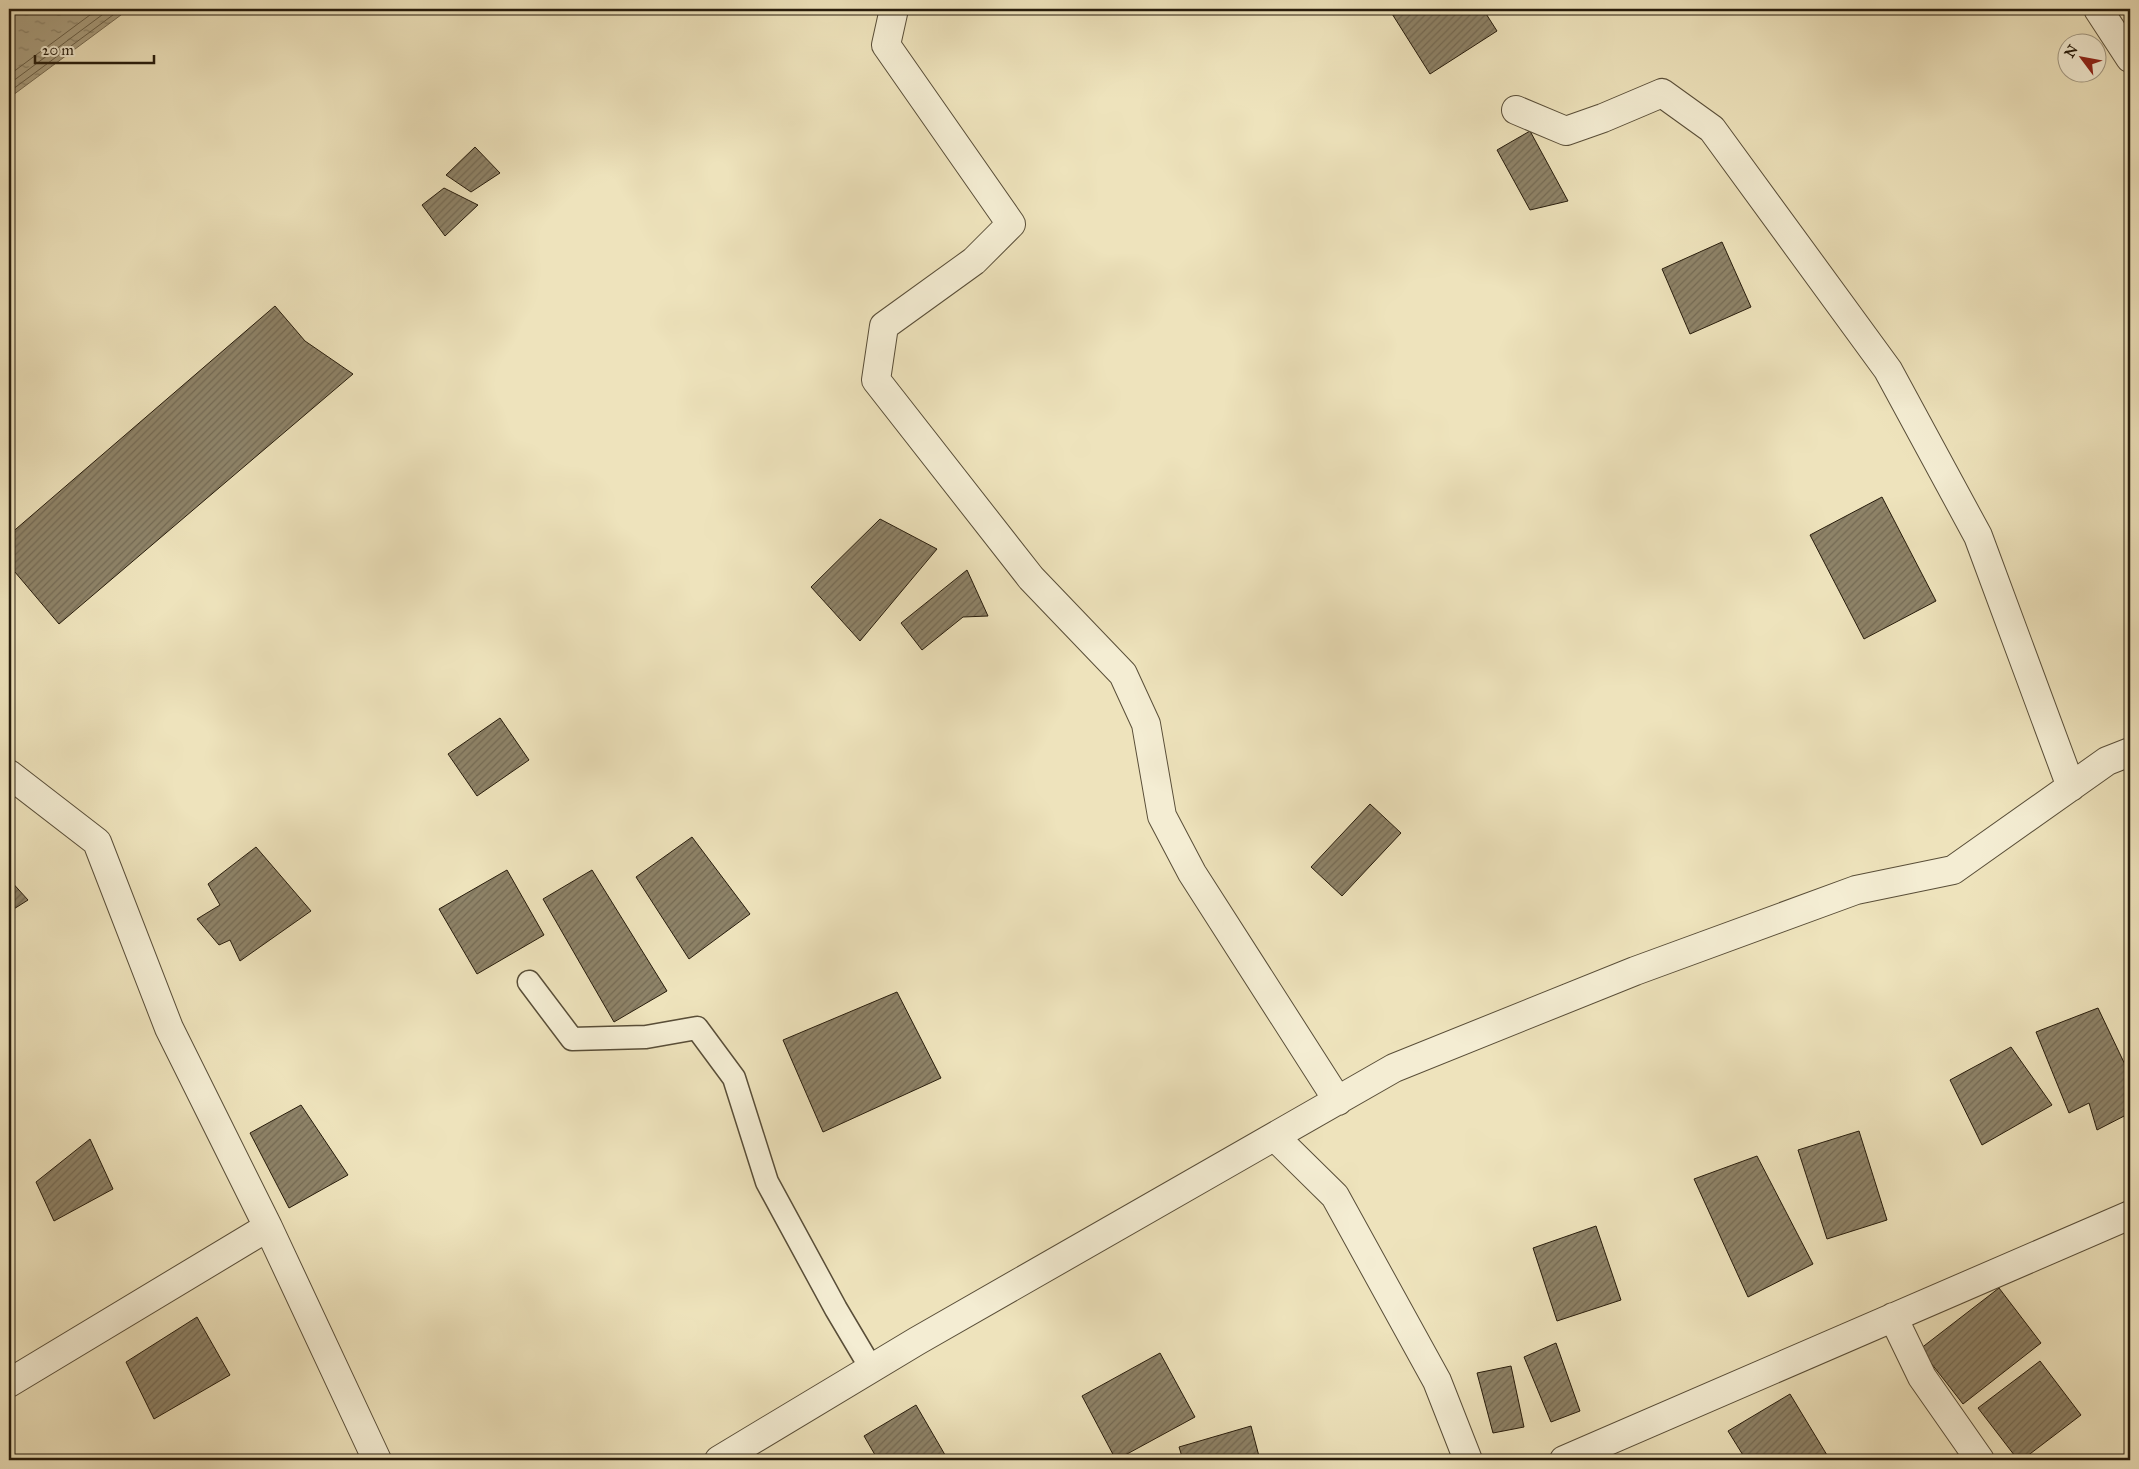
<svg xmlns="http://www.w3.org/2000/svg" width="2139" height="1469" font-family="'IM FELL Great Primer',serif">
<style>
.water{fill:url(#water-ripples);stroke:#766b52}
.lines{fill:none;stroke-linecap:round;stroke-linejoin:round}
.shore{stroke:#685e46;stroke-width:1}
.building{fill:url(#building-hatch);stroke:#271c0c}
.lane-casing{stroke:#594e38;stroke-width:25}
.street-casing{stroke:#594e38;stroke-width:30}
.lane{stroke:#f4edd3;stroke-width:22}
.street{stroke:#f4edd3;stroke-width:28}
</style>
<defs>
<pattern id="water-ripples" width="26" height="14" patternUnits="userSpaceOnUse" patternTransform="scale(1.25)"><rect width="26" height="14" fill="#aa9f80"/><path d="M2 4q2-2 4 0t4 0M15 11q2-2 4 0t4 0" fill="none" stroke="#8a8167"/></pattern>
<pattern id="building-hatch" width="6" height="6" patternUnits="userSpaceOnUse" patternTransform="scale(1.25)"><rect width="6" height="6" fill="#8e8368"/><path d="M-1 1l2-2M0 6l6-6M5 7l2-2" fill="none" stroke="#746a54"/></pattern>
</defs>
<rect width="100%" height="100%" fill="#eee3bc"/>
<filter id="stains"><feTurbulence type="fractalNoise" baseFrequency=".004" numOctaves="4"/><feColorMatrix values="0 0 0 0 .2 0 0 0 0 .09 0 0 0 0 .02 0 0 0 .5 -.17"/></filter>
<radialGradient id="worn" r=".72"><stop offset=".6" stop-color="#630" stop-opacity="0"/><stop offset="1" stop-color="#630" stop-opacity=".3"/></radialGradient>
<path class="water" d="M9,9H129L9,98Z"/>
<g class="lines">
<path class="shore" d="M9,75L98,9
M9,84L110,9
M9,92L121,9"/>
</g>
<path class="building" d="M1389,9H1483L1497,31L1430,74Z
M1530,131L1568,201L1530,210L1497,150Z
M475,147L500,173L471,192L446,175Z
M444,188L478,205L445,236L422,205Z
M1722,242L1751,307L1690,334L1662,269Z
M275,306L305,341L353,374L59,624L9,565V535Z
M1882,497L1936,601L1864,639L1810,535Z
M880,519L937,549L860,641L811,587Z
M967,570L988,616L963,617L922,650L901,623Z
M500,718L529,760L477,796L448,754Z
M1370,804L1401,833L1342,896L1311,867Z
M692,837L750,914L689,959L636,877Z
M256,847L311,911L240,961L230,940L219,945L197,919L220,905L208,884Z
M507,870L544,935L477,974L439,909Z
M592,870L667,991L614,1022L543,899Z
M9,879L28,900L9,912Z
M897,992L941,1078L823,1132L783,1040Z
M2098,1008L2130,1075V1113L2097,1130L2089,1103L2069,1113L2036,1032Z
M2011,1047L2052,1105L1982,1145L1950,1080Z
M301,1105L348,1175L289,1208L250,1133Z
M1859,1131L1887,1220L1827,1239L1798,1150Z
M90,1139L113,1189L54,1221L36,1182Z
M1757,1156L1813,1264L1748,1297L1694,1179Z
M1596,1226L1621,1300L1557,1321L1533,1248Z
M1999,1288L2041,1343L1963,1404L1920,1349Z
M197,1317L230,1375L154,1419L126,1362Z
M1556,1343L1580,1411L1551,1422L1524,1357Z
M1160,1353L1195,1417L1116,1460L1082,1396Z
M2040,1361L2081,1415L2022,1460H2018L1978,1408Z
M1511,1366L1524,1427L1493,1433L1477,1373Z
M1790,1394L1830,1460H1746L1728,1431Z
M916,1405L948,1460H878L864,1436Z
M1251,1426L1260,1460H1183L1179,1447Z"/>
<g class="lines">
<g class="lane-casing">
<path id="lane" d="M529,982L572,1039L646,1037L697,1028L734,1078L767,1182L836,1309L871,1368"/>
</g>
<g class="street-casing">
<path id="street" d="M894,9L886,45L1011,224L974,261L884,326L876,380L1031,578L1123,674L1146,724L1162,816L1192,873L1338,1101
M2098,9L2130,58
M1516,110L1566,131L1603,118L1662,93L1712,129L1888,370L1978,536L2071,787
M9,774L97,842L169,1028L268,1227L377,1460
M1275,1137L1335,1196L1437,1381L1468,1460
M1893,1317L1922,1377L1980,1460
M9,1383L268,1227
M719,1460L917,1341L1394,1068L1635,971L1856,890L1953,870L2107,761L2130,752
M1564,1460L2130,1215"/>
</g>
<use href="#lane" class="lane"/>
<use href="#street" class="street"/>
</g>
<rect width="2139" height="1469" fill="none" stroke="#eee3bc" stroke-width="30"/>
<rect x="10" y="10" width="2119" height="1449" fill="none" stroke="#271c0c" stroke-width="2.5"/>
<rect x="15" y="15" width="2109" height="1439" fill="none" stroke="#271c0c"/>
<g transform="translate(2082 58) rotate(302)"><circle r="24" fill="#f4edd3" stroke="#a29983"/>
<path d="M0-4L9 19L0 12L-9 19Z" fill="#8f2418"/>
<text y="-8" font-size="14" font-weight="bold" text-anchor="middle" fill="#271c0c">N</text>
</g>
<path d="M35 55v8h119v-8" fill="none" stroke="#271c0c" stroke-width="2.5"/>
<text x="42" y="55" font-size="15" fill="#271c0c" stroke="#f4edd3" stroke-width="4" paint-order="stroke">20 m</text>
<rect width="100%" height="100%" filter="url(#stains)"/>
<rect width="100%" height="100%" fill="url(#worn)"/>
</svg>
